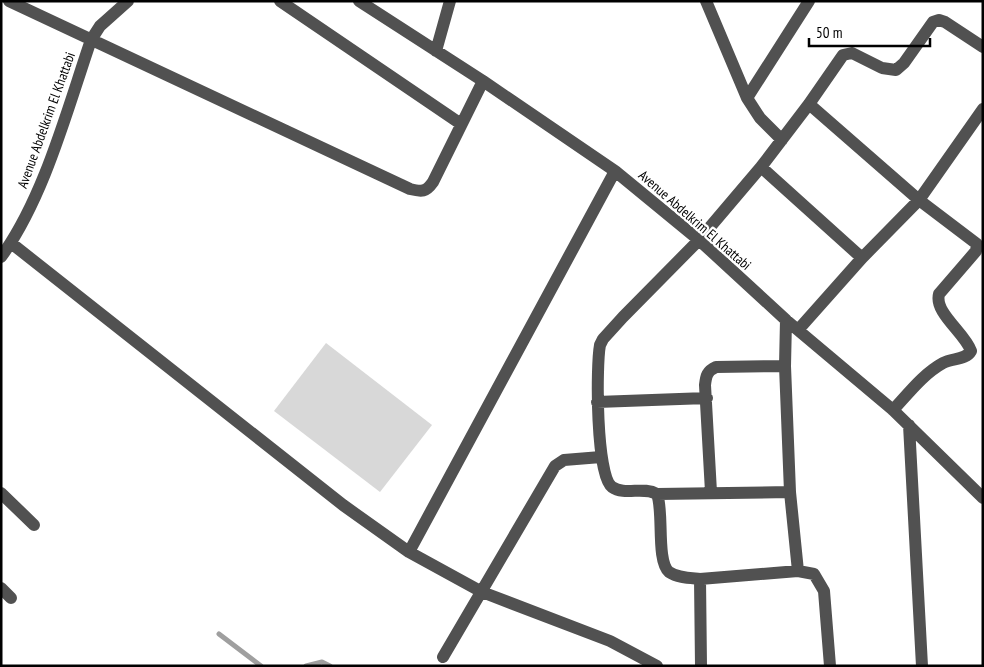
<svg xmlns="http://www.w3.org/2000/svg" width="984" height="667" font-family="'PT Sans Narrow',sans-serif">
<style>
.green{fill:#d8d8d8}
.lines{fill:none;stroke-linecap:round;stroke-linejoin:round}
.stream{stroke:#9f9f9f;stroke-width:5}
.minor{stroke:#515151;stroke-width:12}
.labels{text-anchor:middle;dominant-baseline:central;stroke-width:4.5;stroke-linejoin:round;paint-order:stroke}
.street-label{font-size:14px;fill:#000;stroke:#fff}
</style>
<rect width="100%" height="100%" fill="#fff"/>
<path class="green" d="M326,343L432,425L380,492L274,411Z"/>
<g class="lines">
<path class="stream" d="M219,634L261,666
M306,666L322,662L330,666"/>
<path class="minor" d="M9,1L410,189C422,192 426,192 433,182L483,81
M280,1L461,124
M359,1L483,81L615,171L699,240L786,320L893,410L983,498
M706,1L747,98
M436,51L450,1
M809,104L919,200L977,244L976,251L939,294C934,313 965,333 971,351C966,360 952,358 943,363C923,374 908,394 893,410
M782,140L760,118L747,98L809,1
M761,167L862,258
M11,243L343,505L409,552L482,592L610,641L657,666
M1,257C44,198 67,110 91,40L100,26L128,1
M786,320L785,366L790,492L798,571
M798,330L862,258L919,200L983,109
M597,402L707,398
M909,425L922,666
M711,492L705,385C706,376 707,371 716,367L785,366
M1,493L34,525
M657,494L790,492
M409,552L615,171
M700,579L798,571L814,574L824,591L830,666
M1,588L11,598
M443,657L555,466L564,460L601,457
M701,666L700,579C690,578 678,578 669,572C656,561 664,511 657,494C643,486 625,496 612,487C596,476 596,366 600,345L603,339L623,317L699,240L761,167L809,104L843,55L852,53L882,68L896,70L904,63L933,22L939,20L945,22L983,47"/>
</g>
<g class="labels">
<g class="street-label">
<text transform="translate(46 120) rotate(-70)">Avenue Abdelkrim El Khattabi</text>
<text transform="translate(695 220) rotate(41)">Avenue Abdelkrim El Khattabi</text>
</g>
</g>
<rect width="984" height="667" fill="none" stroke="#000000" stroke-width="5"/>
<path d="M809 38v8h121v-8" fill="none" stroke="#000000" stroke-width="2.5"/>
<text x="816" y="38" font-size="15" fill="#000000" stroke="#ffffff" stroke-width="4" paint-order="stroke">50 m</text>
</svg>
